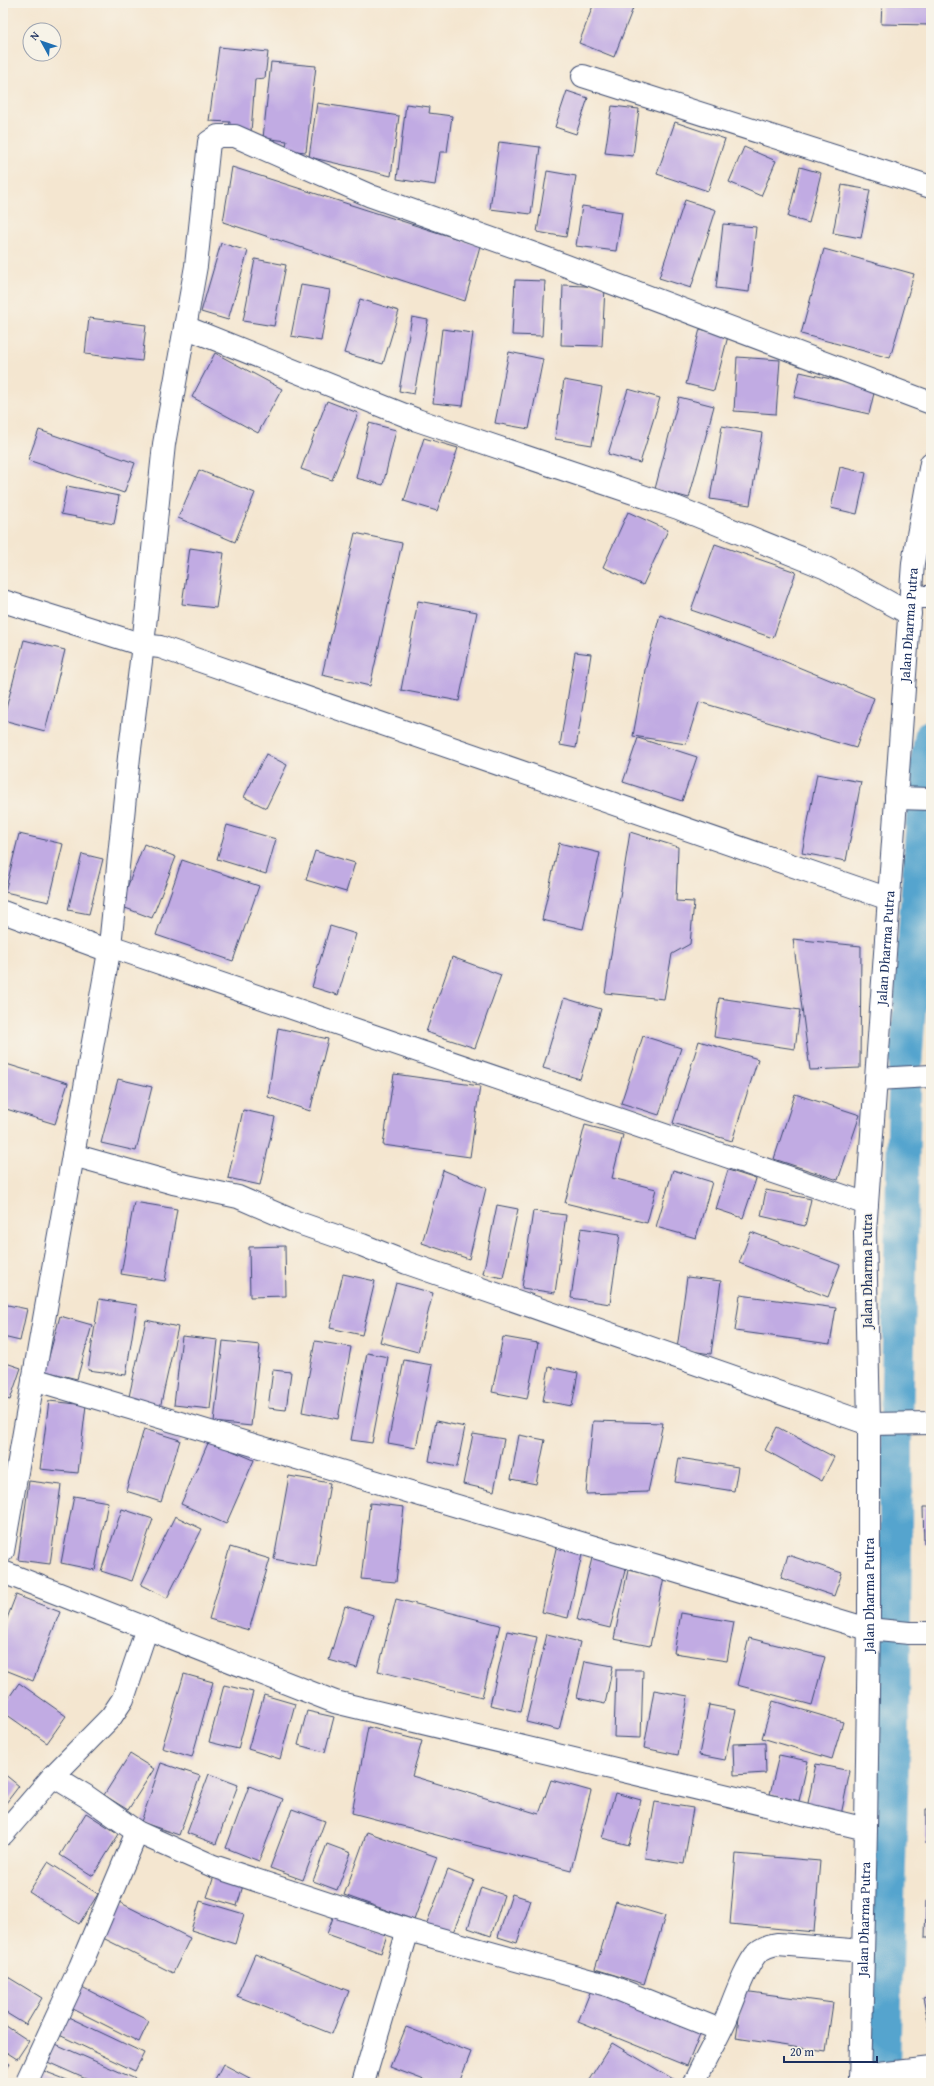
<svg xmlns="http://www.w3.org/2000/svg" width="934" height="2086" font-family="'Gentium Book Plus',serif">
<style>
.lines{fill:none;stroke-linecap:round;stroke-linejoin:round}
.canal{stroke:#54a4ce;stroke-width:33}
.building{fill:#c1abe3}
.minor-casing{stroke:#3c4a6f;stroke-width:24}
.minor{stroke:#fff;stroke-width:22}
.labels{text-anchor:middle;dominant-baseline:central;stroke-width:3;stroke-linejoin:round;paint-order:stroke}
.street-label{font-size:14px;fill:#1b2f5e;stroke:#f7f3e8}
</style>
<rect width="100%" height="100%" fill="#f7f3e8"/>
<filter id="ink" filterUnits="userSpaceOnUse"><feTurbulence type="fractalNoise" baseFrequency=".025" numOctaves="2"/><feDisplacementMap in="SourceGraphic" scale="8" xChannelSelector="R" yChannelSelector="G"/><feConvolveMatrix kernelMatrix="1 2 1 2 8 2 1 2 1" color-interpolation-filters="sRGB"/></filter>
<filter id="wash" filterUnits="userSpaceOnUse"><feTurbulence type="fractalNoise" baseFrequency=".012" numOctaves="4" result="noise"/><feDisplacementMap in="SourceGraphic" scale="16" xChannelSelector="R" yChannelSelector="G"/><feGaussianBlur stdDeviation="0.9" result="paint"/><feColorMatrix in="noise" values="0 0 0 0 0 0 0 0 0 0 0 0 0 0 0 0 0 1.4 0 .05"/><feComposite in="paint" operator="in"/></filter>
<g filter="url(#wash)">
<rect width="100%" height="100%" fill="#f4e6d0"/>
<g class="lines">
<path class="canal" d="M883,2083L893,1745L897,1401L905,1074L926,766L931,736"/>
</g>
<g id="blocks">
<path class="building" d="M594,3H635L614,57L579,43Z
M882,3H931V25L881,24Z
M219,47L268,52L265,78L255,79L251,132L229,130L230,122L209,121Z
M271,62L316,66L306,152L285,150L287,141L263,138Z
M567,91L588,98L576,134L555,127Z
M317,103L399,116L391,176L309,157Z
M406,104L430,107L429,113L452,116L447,152H440L435,185L397,179Z
M612,106L639,109L633,156L605,153Z
M675,122L725,139L708,191L657,174Z
M499,142L540,147L531,214L490,209Z
M744,147L776,161L761,196L729,182Z
M232,167L480,246L465,301L223,222Z
M800,167L821,173L809,223L788,217Z
M547,171L576,176L566,237L537,232Z
M842,185L870,190L861,238L833,233Z
M685,200L716,210L691,288L659,278Z
M582,206L622,212L616,251L576,246Z
M723,224L756,227L749,292L716,288Z
M221,243L248,251L228,320L201,312Z
M824,249L914,274L890,358L801,334Z
M255,259L286,265L274,326L243,321Z
M515,280L545,281L542,336L512,335Z
M301,285L330,290L321,341L291,336Z
M563,285L605,287L602,346L561,345Z
M360,299L399,311L383,364L344,353Z
M412,317L428,320L414,394L399,391Z
M89,318L146,325L142,361L85,354Z
M442,329L473,333L463,406L433,403Z
M700,329L728,336L714,391L686,384Z
M509,352L543,359L529,429L495,423Z
M215,353L282,389L258,433L192,397Z
M737,357L780,360L776,414L734,411Z
M800,372L875,389L869,414L794,397Z
M564,380L602,387L592,445L555,439Z
M628,389L660,398L640,463L608,454Z
M679,397L714,406L689,498L655,489Z
M327,401L358,413L332,480L301,469Z
M369,423L396,430L383,485L356,478Z
M722,426L762,433L750,505L710,499Z
M39,430L135,463L124,493L28,460Z
M424,438L458,448L437,511L404,501Z
M840,467L866,473L857,514L831,508Z
M199,470L255,493L235,542L178,518Z
M67,486L119,496L114,524L61,514Z
M628,512L668,530L643,585L603,567Z
M355,533L402,543L370,686L322,675Z
M715,544L796,572L773,638L691,610Z
M190,548L224,553L216,608L182,604Z
M418,601L477,612L459,701L401,690Z
M660,615L781,660L874,698L856,748L699,702L686,744L633,736L645,670Z
M24,640L65,650L45,731L3,720Z
M575,652L591,654L576,748L560,745Z
M638,738L697,757L682,801L623,782Z
M266,754L287,765L266,808L244,797Z
M817,774L861,782L846,861L802,853Z
M227,825L276,839L266,874L217,859Z
M630,832L678,847L676,901L694,902L690,944L672,954L664,999L605,993Z
M19,834L63,844L49,902L5,892Z
M559,843L600,853L583,929L542,920Z
M144,844L176,857L152,918L120,906Z
M315,851L355,863L346,892L306,880Z
M82,854L103,859L89,914L68,910Z
M182,860L259,886L233,961L156,935Z
M330,926L356,934L338,995L312,987Z
M793,939L861,946L860,1068L810,1070Z
M452,957L501,975L475,1048L426,1032Z
M564,998L601,1009L580,1079L543,1068Z
M719,998L800,1010L795,1049L714,1037Z
M278,1028L328,1039L310,1111L268,1097Z
M643,1036L681,1048L659,1115L621,1103Z
M699,1041L758,1059L732,1141L673,1123Z
M3,1063L68,1083L55,1124L3,1108Z
M394,1074L480,1086L470,1157L383,1145Z
M118,1079L152,1087L136,1151L101,1143Z
M795,1094L860,1115L838,1180L774,1159Z
M243,1110L275,1117L260,1185L228,1178Z
M585,1125L623,1135L612,1178L656,1189L647,1223L565,1203Z
M443,1170L486,1188L469,1259L422,1243Z
M673,1170L712,1182L696,1238L656,1227Z
M728,1170L756,1179L743,1218L716,1209Z
M766,1190L811,1199L805,1226L761,1216Z
M134,1202L177,1209L165,1281L121,1274Z
M497,1205L518,1209L503,1278L483,1274Z
M533,1211L566,1215L555,1293L522,1288Z
M581,1228L620,1234L610,1304L571,1298Z
M751,1232L840,1265L828,1297L739,1263Z
M285,1246L286,1296L250,1297L249,1247Z
M343,1274L375,1281L362,1335L330,1328Z
M687,1277L721,1281L711,1354L677,1349Z
M396,1283L433,1293L418,1352L380,1342Z
M740,1295L836,1308L830,1344L735,1331Z
M99,1299L137,1305L126,1375L88,1370Z
M3,1304L27,1309L20,1341L3,1337Z
M60,1316L92,1325L77,1379L45,1371Z
M146,1320L178,1327L160,1408L128,1401Z
M182,1336L218,1340L210,1409L174,1405Z
M503,1337L538,1343L527,1399L492,1392Z
M223,1341L260,1345L251,1426L214,1422Z
M315,1341L351,1347L338,1419L302,1412Z
M367,1353L388,1357L372,1443L351,1440Z
M404,1360L432,1365L416,1448L388,1443Z
M3,1362L21,1368L10,1400L3,1398Z
M549,1367L578,1373L572,1406L543,1401Z
M273,1370L291,1372L286,1410L268,1408Z
M49,1401L86,1405L78,1473L40,1469Z
M436,1421L465,1427L457,1467L429,1461Z
M593,1421L663,1423L648,1492L586,1494Z
M777,1427L834,1457L822,1481L765,1450Z
M144,1429L180,1440L161,1502L126,1491Z
M473,1434L504,1439L494,1491L463,1484Z
M519,1435L545,1440L536,1484L511,1479Z
M209,1441L254,1460L226,1524L181,1504Z
M679,1458L738,1467L734,1491L675,1482Z
M289,1476L330,1483L316,1567L274,1559Z
M29,1481L61,1485L50,1564L18,1560Z
M74,1496L108,1502L95,1570L61,1563Z
M370,1503L404,1507L396,1582L361,1579Z
M923,1507H931V1543H924Z
M122,1509L153,1519L132,1581L101,1571Z
M175,1516L202,1529L167,1598L141,1585Z
M557,1544L583,1550L568,1618L542,1612Z
M230,1547L270,1559L249,1630L209,1619Z
M593,1554L627,1563L610,1628L577,1620Z
M788,1555L842,1573L834,1596L781,1578Z
M628,1570L664,1577L650,1646L614,1639Z
M16,1595L60,1612L33,1681L3,1669V1629Z
M396,1599L500,1625L482,1697L378,1671Z
M345,1606L373,1615L357,1668L329,1660Z
M681,1613L734,1622L727,1661L674,1653Z
M507,1631L537,1637L521,1712L490,1705Z
M547,1634L580,1642L559,1730L526,1722Z
M749,1638L825,1657L812,1705L737,1685Z
M585,1661L613,1666L605,1704L577,1698Z
M616,1670H643L641,1738L614,1737Z
M184,1674L213,1682L192,1757L162,1748Z
M19,1683L66,1716L47,1743L3,1712V1706Z
M224,1685L253,1692L238,1749L209,1742Z
M654,1690L688,1696L678,1755L644,1748Z
M264,1695L295,1704L280,1759L248,1749Z
M773,1701L843,1722L832,1759L762,1738Z
M709,1705L736,1710L725,1760L699,1755Z
M307,1711L334,1717L325,1752L298,1745Z
M368,1727L422,1741L412,1776L539,1814L551,1780L591,1791L571,1870L352,1813Z
M765,1743L766,1773L734,1775L733,1744Z
M130,1754L154,1769L128,1810L104,1795Z
M779,1755L808,1761L799,1801L770,1794Z
M161,1763L200,1776L179,1835L141,1822Z
M816,1764L850,1771L841,1815L807,1808Z
M3,1773L19,1786L3,1807Z
M209,1774L238,1785L216,1844L187,1833Z
M249,1786L283,1799L259,1861L226,1848Z
M615,1793L641,1800L629,1845L602,1838Z
M655,1802L693,1808L684,1864L645,1858Z
M292,1809L325,1821L303,1880L270,1868Z
M926,1809H931V1844H926Z
M86,1813L119,1834L93,1876L60,1855Z
M367,1832L437,1857L414,1920L344,1895Z
M327,1844L351,1853L337,1890L313,1881Z
M736,1854L820,1861L814,1932L730,1924Z
M48,1862L98,1894L79,1924L29,1892Z
M448,1870L474,1880L452,1935L426,1925Z
M215,1873L244,1882L237,1906L207,1897Z
M481,1887L504,1895L491,1936L468,1928Z
M512,1894L531,1900L517,1943L498,1937Z
M200,1901L244,1914L235,1944L191,1930Z
M616,1901L665,1916L644,1984L595,1969Z
M926,1901H931V1938H925Z
M119,1902L190,1938L173,1973L101,1937Z
M334,1915L387,1935L381,1953L327,1934Z
M255,1954L349,1991L332,2034L237,1996Z
M3,1974L42,1998L26,2025L3,2011Z
M76,1984L149,2021L139,2042L65,2005Z
M591,1990L700,2034L687,2066L578,2022Z
M743,1991L833,2003L826,2052L736,2038Z
M931,1996V2030H930L923,1998Z
M62,2014L144,2053L135,2071L53,2032Z
M3,2024L29,2041L17,2059L3,2050Z
M406,2027L471,2052L459,2083H432L390,2067Z
M51,2042L138,2080L137,2083H95L43,2060Z
M612,2043L680,2083H587Z
M3,2060L10,2064L3,2075Z
M223,2064L259,2083H213Z
M41,2070L75,2083H36Z
M931,2077V2083H907V2079Z"/>
</g>
</g>
<g filter="url(#ink)">
<use href="#blocks" fill-opacity="0" stroke="#3c4a6f" stroke-width="1"/>
<g class="lines">
<g class="minor-casing">
<g id="minor">
<path d="M583,76L931,187"/>
<path d="M185,327L417,420L678,508L826,568L910,614"/>
<path d="M911,592L922,597H931"/>
<path d="M3,601L143,645L160,647L889,899"/>
<path d="M896,798L931,799"/>
<path d="M3,912L109,951"/>
<path d="M110,946L867,1204"/>
<path d="M876,1079L931,1076"/>
<path d="M73,1155L173,1183L238,1197L296,1222L362,1245L407,1263L869,1424L931,1423"/>
<path d="M33,1379L868,1629L909,1633H931"/>
<path d="M3,1551L110,946L129,757L143,645L164,444L196,266L209,142L218,136H235L371,196L532,253L931,403"/>
<path d="M3,1572L335,1702L866,1829"/>
<path d="M53,1776L86,1796L137,1832L213,1866L408,1930"/>
<path d="M3,1834L53,1776L111,1717L123,1699L147,1628"/>
<path d="M860,2076L931,2068"/>
<path d="M26,2083L80,1967L137,1832"/>
<path d="M363,2083L408,1930L610,1986L720,2030"/>
<path d="M694,2083C704,2061 716,2041 726,2019C733,2002 746,1964 758,1952C764,1947 771,1945 778,1944L863,1951"/>
<path id="s1" d="M860,2083L866,1829L869,1620V1424L865,1232L913,563L931,463"/>
</g>
</g>
<use href="#minor" class="minor"/>
</g>
</g>
<g class="labels">
<g class="street-label">
<text stroke="none"><textPath href="#s1" startOffset="1460">Jalan Dharma Putra</textPath></text>
<text stroke="none"><textPath href="#s1" startOffset="1136">Jalan Dharma Putra</textPath></text>
<text transform="translate(867 1271) rotate(-90)">Jalan Dharma Putra</text>
<text stroke="none"><textPath href="#s1" startOffset="488">Jalan Dharma Putra</textPath></text>
<text stroke="none"><textPath href="#s1" startOffset="164">Jalan Dharma Putra</textPath></text>
</g>
</g>
<rect width="934" height="2086" fill="none" stroke="#f7f3e8" stroke-width="16"/>
<g transform="translate(42 42) rotate(310)"><circle r="19" fill="#f7f3e8" stroke="#9fa5b1"/>
<path d="M0-3L7 15L0 10L-7 15Z" fill="#1f6fb2"/>
<text y="-6" font-size="11" font-weight="bold" text-anchor="middle" fill="#1b2f5e">N</text>
</g>
<path d="M784 2056v6h93v-6" fill="none" stroke="#1b2f5e" stroke-width="2"/>
<text x="790" y="2056" font-size="12" fill="#1b2f5e" stroke="#f7f3e8" stroke-width="3" paint-order="stroke">20 m</text>
</svg>
